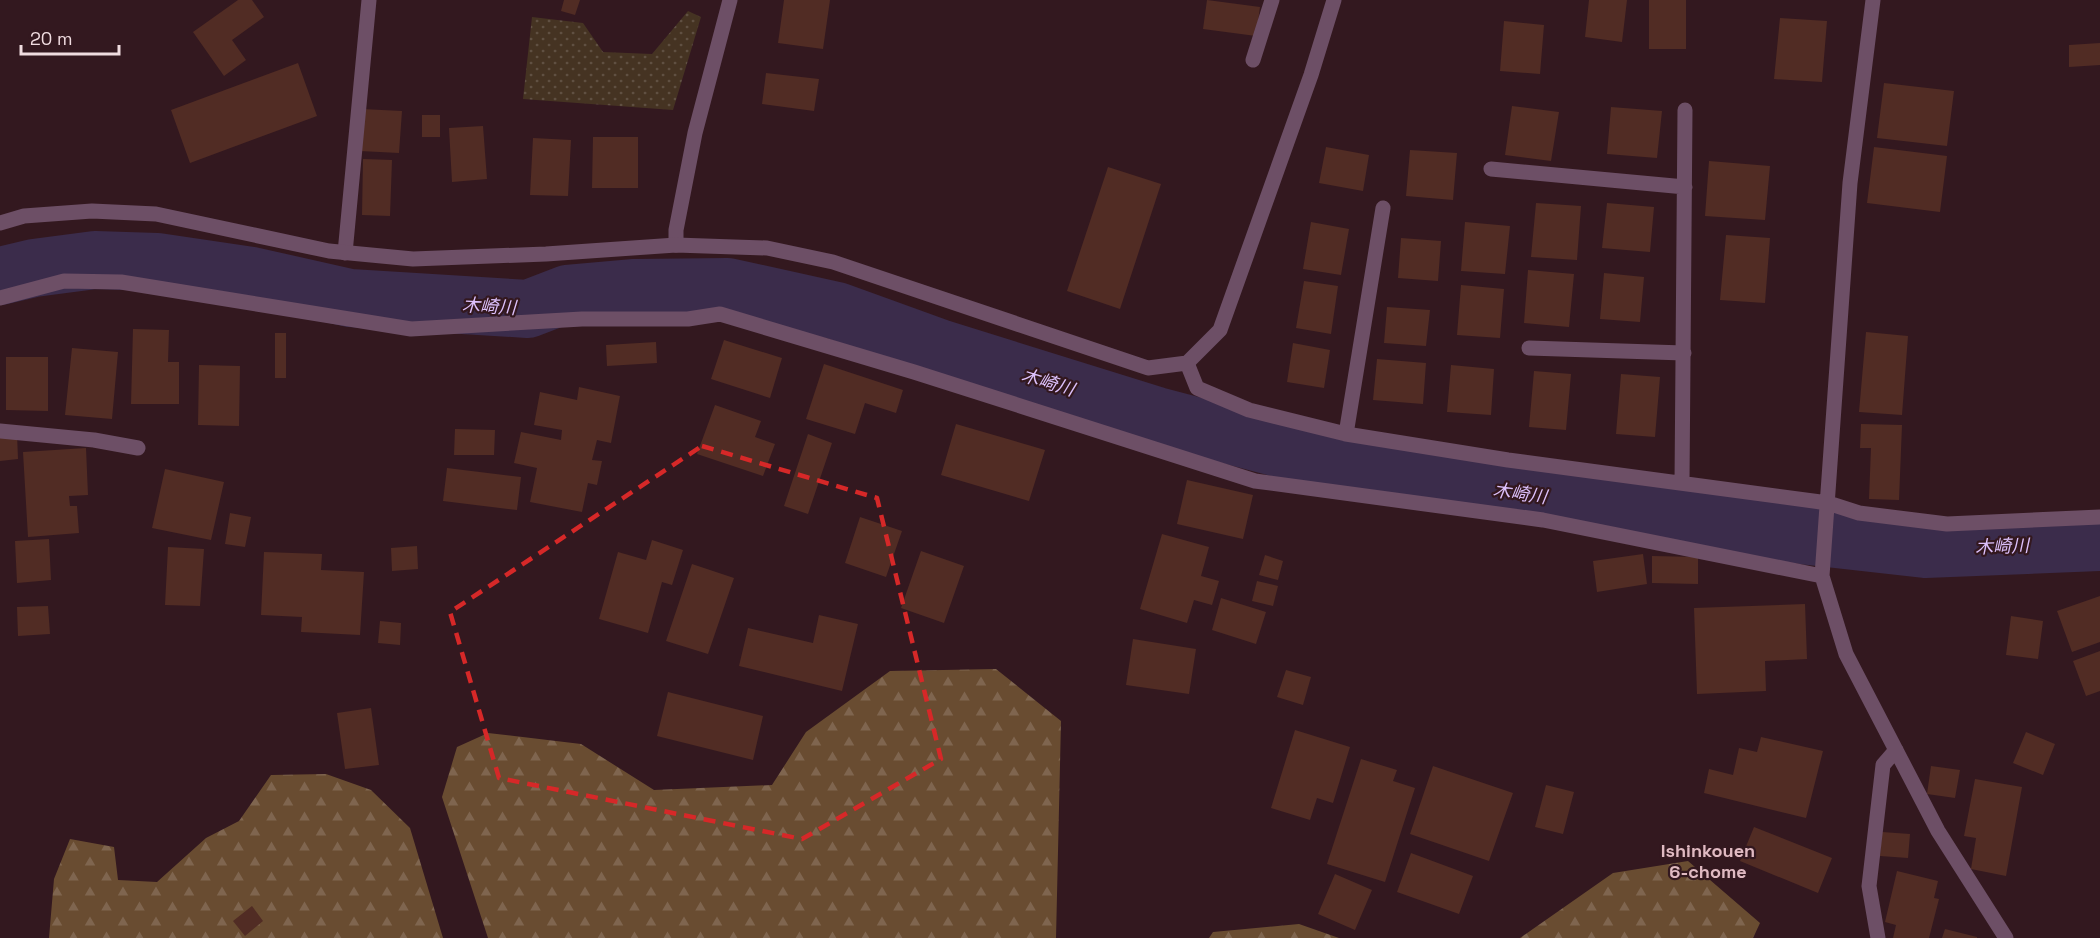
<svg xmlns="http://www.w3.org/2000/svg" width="2100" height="938" font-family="'Space Grotesk','Noto Sans JP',sans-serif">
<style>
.forest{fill:url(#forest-firs)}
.park{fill:url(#park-dots)}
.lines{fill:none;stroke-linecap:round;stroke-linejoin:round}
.river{stroke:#3b2c4b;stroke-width:58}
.building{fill:#512c24}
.service{stroke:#6d4f66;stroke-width:15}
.minor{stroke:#6d4f66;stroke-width:15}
.tertiary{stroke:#6d4f66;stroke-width:15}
.marked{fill:none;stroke:#d62828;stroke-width:4.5;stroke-dasharray:12 8;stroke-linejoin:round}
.labels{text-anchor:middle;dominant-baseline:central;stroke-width:4.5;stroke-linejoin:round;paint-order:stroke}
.water-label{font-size:18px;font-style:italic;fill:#dcc0fb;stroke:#33181f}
.neighbourhood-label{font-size:18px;font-weight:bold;fill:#e0bac2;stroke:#33181f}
</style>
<defs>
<pattern id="forest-firs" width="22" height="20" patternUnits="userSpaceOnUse" patternTransform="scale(1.5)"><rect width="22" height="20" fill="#694c31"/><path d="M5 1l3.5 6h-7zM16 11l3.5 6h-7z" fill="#7f654f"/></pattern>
<pattern id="park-dots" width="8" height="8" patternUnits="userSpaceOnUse" patternTransform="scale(1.5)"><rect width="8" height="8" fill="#453322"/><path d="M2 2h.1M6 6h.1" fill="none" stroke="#605042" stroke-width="1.8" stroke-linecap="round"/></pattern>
</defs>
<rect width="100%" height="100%" fill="#33181f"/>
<path class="forest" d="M996,669L1061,721L1056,938H488L442,797L457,747L488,733L581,744L654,790L772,785L806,732L890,671Z
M326,774L371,790L410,828L443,938H49L54,879L70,839L114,847L118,880L157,882L206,838L239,821L271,775Z
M1688,861L1760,923L1753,938H1520L1613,873Z
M1299,924L1339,938H1209L1213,932Z"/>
<path class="park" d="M688,11L701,17L673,110L523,99L532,17L583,23L603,52L652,54Z"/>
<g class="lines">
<path class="river" d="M0,276L34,268L95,260L157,262L252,276L350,298L528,309L567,294L635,288L728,287L837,311L942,349L1157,416L1358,469L1809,536L1925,549L2100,542"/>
</g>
<path class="building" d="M238,0H252L264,17L232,40L246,60L224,76L193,32Z
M564,0H580L575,15L561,11Z
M784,0H830L823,49L778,43Z
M1207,0L1260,7L1256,36L1203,29Z
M1589,0H1627L1622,42L1585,37Z
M1649,0H1686V49H1649Z
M1780,18L1827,21L1822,82L1774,79Z
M1504,21L1544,25L1540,74L1500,71Z
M2100,43V65L2069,67V45Z
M298,63L317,116L190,163L171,110Z
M766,73L819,79L814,111L762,104Z
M1884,83L1954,91L1947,146L1877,138Z
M1512,106L1559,112L1551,161L1505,155Z
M1611,107L1662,111L1657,158L1607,154Z
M362,109L402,111L399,153L360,151Z
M422,115H440V137H422Z
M483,126L487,179L452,182L449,128Z
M593,137H638V188H592Z
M533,138L571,140L568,196L530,195Z
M1326,147L1369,155L1363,191L1319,183Z
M1874,147L1947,156L1940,212L1867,203Z
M1410,150L1457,153L1453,200L1406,196Z
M363,159L392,160L390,216L362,215Z
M1709,161L1770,166L1765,220L1705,216Z
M1108,167L1161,184L1120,309L1067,291Z
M1536,203L1581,206L1577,260L1531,257Z
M1607,203L1654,207L1650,252L1602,248Z
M1311,222L1349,229L1341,275L1303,269Z
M1465,222L1510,226L1505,274L1461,271Z
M1726,235L1770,238L1765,303L1720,300Z
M1401,238L1441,241L1438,281L1398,278Z
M1528,270L1574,274L1569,327L1524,323Z
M1604,273L1644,277L1640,322L1600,319Z
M1304,281L1338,286L1331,334L1296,328Z
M1461,285L1504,289L1500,338L1457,335Z
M1387,307L1430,310L1426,346L1384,343Z
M133,329L169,330L168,362H179V404H131Z
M1866,332L1908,336L1902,415L1859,412Z
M275,333H286V378H275Z
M724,340L782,358L770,398L711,379Z
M656,342L657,363L607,366L606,345Z
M1293,343L1330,350L1324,388L1287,382Z
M72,348L118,352L112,419L65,415Z
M6,357H48V411L6,410Z
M1377,359L1426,363L1423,404L1373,400Z
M824,364L903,390L896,413L865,403L855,434L806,419Z
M199,365L240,366L239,426L198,425Z
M1451,365L1494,369L1491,415L1447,412Z
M1534,371L1571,374L1566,430L1529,427Z
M1621,374L1660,377L1655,437L1616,434Z
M579,387L620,396L611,443L597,440L592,460L602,461L597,485L588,483L582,512L530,502L537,468L514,463L521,432L561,440L562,430L534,425L540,392L577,400Z
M715,405L761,421L755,437L775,444L763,476L697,454Z
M956,424L1045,450L1029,501L941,475Z
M1861,424L1902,425L1899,500L1869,499L1871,448H1860Z
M455,429L495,430L494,455H454Z
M17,434L18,459L0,461V435Z
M808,434L832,443L808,514L784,506Z
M86,448L88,495L69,496L70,506H77L79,533L28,537L23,452Z
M447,468L521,477L517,510L443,501Z
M165,469L224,482L211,540L152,528Z
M1187,480L1253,495L1243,539L1177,524Z
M230,513L251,517L245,547L225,544Z
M860,517L902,531L886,577L845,563Z
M1162,534L1209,547L1201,576L1219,581L1212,605L1194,600L1187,623L1140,609Z
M49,539L51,580L17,583L15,541Z
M652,540L683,550L672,585L662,582L648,633L599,619L618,552L646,560Z
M417,546L418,569L392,571L391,548Z
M168,547L204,549L200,606L165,605Z
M921,551L964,566L944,623L901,608Z
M264,552L322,554L321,570L364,572L360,635L301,632L302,617L261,615Z
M1643,554L1647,584L1597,592L1593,561Z
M1265,555L1283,561L1278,580L1259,575Z
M1652,556L1698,557V584L1652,583Z
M692,564L734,578L708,654L666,641Z
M1257,581L1278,586L1273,606L1252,601Z
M2100,596V642L2072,652L2057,611Z
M1221,598L1266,612L1256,644L1212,630Z
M1805,604L1807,659L1765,661L1766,691L1697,694L1694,608Z
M48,606L50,634L18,636L17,607Z
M819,615L858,624L842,691L739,666L748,628L813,643Z
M2011,616L2043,621L2038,659L2006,655Z
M380,621L401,623L400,645L378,643Z
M1133,639L1196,649L1189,694L1126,685Z
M2100,651V691L2086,696L2073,661Z
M1286,670L1311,677L1303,705L1277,697Z
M668,692L763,716L753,760L657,736Z
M371,708L379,765L345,769L337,713Z
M1295,730L1350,747L1333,803L1317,798L1310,820L1271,808Z
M2026,732L2055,744L2043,775L2013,763Z
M1761,737L1823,751L1806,818L1704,793L1709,769L1733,775L1739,748L1757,752Z
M1361,759L1397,770L1393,781L1415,788L1385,882L1327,864Z
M1433,766L1513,793L1489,861L1410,834Z
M1931,766L1960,770L1955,798L1927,794Z
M1975,779L2022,787L2006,876L1971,869L1976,838L1964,836Z
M1546,785L1574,792L1563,834L1535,827Z
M1754,827L1832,858L1818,893L1740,861Z
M1882,832L1910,834L1908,858L1880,856Z
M1411,853L1473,876L1459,914L1397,892Z
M1897,871L1938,881L1934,898L1939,899L1929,938H1893L1896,925L1885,922Z
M1335,874L1372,890L1355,930L1318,914Z
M252,906L263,921L245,936L233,921Z
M1945,929L1977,937V938H1942Z"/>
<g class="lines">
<path class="service" d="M1253,60L1272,0"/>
<path class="minor" d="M1873,0L1850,183L1822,576L1846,654L1938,831L2006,938
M1491,169L1685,187
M676,245V230L695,133L730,0
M345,253L369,0
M0,298L64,281L121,282L411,329L582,319H688L720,314L914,372L1255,481L1543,520L1822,576
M1529,348L1684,353
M1187,363L1197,388L1249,410L1346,434L1508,460L1828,503L1859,513L1947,524L2100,517
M0,431L94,440L138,448
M1346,434L1383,208
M1682,483L1685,110
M1878,938L1869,886L1883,765L1896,750"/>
<path class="tertiary" d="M0,223L24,216L92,211L156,214L329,251L413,259L546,254L676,245L767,248L833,262L1148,368L1187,363L1220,330L1311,75L1334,0"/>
</g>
<path class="marked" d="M702,446L877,498L941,759L802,839L499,778L450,612Z"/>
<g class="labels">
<g class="water-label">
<text transform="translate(489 306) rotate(3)">木崎川</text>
<text transform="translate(1048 382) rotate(17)">木崎川</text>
<text transform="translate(1520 493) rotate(8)">木崎川</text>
<text transform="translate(2002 546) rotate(-2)">木崎川</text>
</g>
<g class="neighbourhood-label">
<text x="1708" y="850">Ishinkouen<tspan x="1708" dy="21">6-chome</tspan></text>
</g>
</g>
<path d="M21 45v9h98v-9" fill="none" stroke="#f0dce0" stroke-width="3"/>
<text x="30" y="45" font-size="18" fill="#f0dce0" stroke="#33181f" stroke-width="4.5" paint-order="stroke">20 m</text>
</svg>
